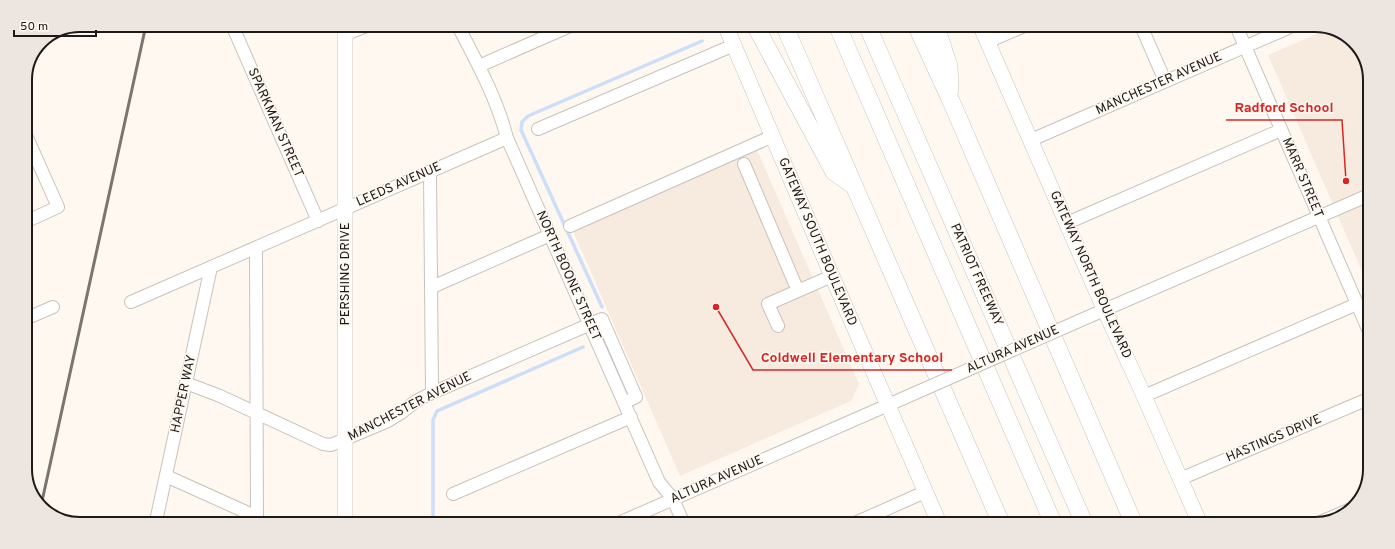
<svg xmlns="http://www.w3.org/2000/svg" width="1395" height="549" font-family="Overpass,sans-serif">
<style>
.built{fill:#f7eade}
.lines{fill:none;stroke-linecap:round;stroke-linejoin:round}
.stream{stroke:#ccdef8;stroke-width:3.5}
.minor-casing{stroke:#c9c2bc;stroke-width:14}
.major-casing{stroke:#c9c2bc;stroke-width:16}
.highway-casing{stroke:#c9c2bc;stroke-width:18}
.minor{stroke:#fff;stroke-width:12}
.major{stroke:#fff;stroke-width:15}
.highway{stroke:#fff;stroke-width:17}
.rail{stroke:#797571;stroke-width:3}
.minor-bridge-casing{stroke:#c9c2bc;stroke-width:14;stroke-linecap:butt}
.minor-bridge{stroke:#fff;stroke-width:12}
.labels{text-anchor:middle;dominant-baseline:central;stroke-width:3;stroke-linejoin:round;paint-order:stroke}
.street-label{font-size:13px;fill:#1d1a18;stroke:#fff8f1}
.rim{fill:none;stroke:#1d1a18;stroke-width:2}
.leader{fill:none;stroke:#d62828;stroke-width:1.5}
.callout-dot{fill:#d62828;stroke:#fff8f1;stroke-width:1.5}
.callout-label{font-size:14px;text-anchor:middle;font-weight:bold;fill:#d62828;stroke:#fff8f1;stroke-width:3;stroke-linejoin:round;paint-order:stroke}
</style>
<rect width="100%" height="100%" fill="#fff8f1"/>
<path class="built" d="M1330,28H1333L1358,47L1370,77L1368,285L1268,55Z
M757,150L859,384L851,401L680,476L573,231Z"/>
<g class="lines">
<path class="stream" d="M602,307L521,130L522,122L528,116L702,41
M433,522V420L437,411L583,347"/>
<g class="minor-casing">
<path id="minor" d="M232,25L318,221
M458,26C476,60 498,101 507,138L659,482L673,499L683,522
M1142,28L1165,81
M1237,28L1368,329
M346,34L367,26
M987,42L1022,27
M479,66L570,26
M538,129L734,45
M25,133L58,207L25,222
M1031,140L1288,28
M744,164L798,291
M430,172L432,393
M1067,223L1281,130
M570,226L773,136
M256,248L257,521
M432,287L550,235
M131,302L507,138
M1088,317L1369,195
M25,319L53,307
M778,326L768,304L832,276
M186,383L220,396L323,444L331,445L388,421L401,413L416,401L432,393L602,319L636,397L624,403
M1144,396L1357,304
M166,476L257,517
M1180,479L1368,399
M453,494L631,417
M156,521L211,267
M1323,521L1351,509
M621,522L904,398
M855,523L925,492"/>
</g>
<g class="major-casing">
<path id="major" d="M726,27L832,276L939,523
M981,27L1105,311L1144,396L1200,524
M345,522V26"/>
</g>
<g class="highway-casing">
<path id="highway" d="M756,27L834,172L854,186
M785,27L1001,523
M838,27L1053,523
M868,27L1084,523
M917,27L951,101L1134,524
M936,27L949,66L950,90"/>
</g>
<use href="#minor" class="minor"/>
<use href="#major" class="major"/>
<use href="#highway" class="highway"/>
<path class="rail" d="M41,506L146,25"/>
<g class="minor-bridge-casing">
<path id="minor-bridge" d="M904,398L1088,317"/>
</g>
<use href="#minor-bridge" class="minor-bridge"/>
</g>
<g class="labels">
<g class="street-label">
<text transform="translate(1159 84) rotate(-24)">MANCHESTER AVENUE</text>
<text transform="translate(275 123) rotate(66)">SPARKMAN STREET</text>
<text transform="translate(1302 178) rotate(67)">MARR STREET</text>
<text transform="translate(399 185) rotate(-24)">LEEDS AVENUE</text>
<text transform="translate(817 242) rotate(67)">GATEWAY SOUTH BOULEVARD</text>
<text transform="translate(346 274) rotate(-90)">PERSHING DRIVE</text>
<text transform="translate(976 275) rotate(66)">PATRIOT FREEWAY</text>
<text transform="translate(1090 275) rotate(66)">GATEWAY NORTH BOULEVARD</text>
<text transform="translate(568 276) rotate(66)">NORTH BOONE STREET</text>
<text transform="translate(1013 350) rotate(-24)">ALTURA AVENUE</text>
<text transform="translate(184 394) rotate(-78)">HAPPER WAY</text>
<text transform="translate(410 407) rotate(-27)">MANCHESTER AVENUE</text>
<text transform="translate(1274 439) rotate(-23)">HASTINGS DRIVE</text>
<text transform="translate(717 480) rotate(-24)">ALTURA AVENUE</text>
</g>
</g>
<path d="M0 0H1395V549H0ZM80 32H1315A48 48 0 0 1 1363 80V469A48 48 0 0 1 1315 517H80A48 48 0 0 1 32 469V80A48 48 0 0 1 80 32Z" fill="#ede6e0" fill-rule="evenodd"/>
<path class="rim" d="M80 32H1315A48 48 0 0 1 1363 80V469A48 48 0 0 1 1315 517H80A48 48 0 0 1 32 469V80A48 48 0 0 1 80 32Z"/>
<path class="leader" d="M1346 181L1342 120H1226M716 307L753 370H952"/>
<g class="callout-dot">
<circle cx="1346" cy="181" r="4"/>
<circle cx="716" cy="307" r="4"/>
</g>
<g class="callout-label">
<text x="1284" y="112">Radford School</text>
<text x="852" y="362">Coldwell Elementary School</text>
</g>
<path d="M14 30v6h82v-6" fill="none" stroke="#1d1a18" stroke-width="2"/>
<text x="20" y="30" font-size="12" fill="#1d1a18" stroke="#fff8f1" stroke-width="3" paint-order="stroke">50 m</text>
</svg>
